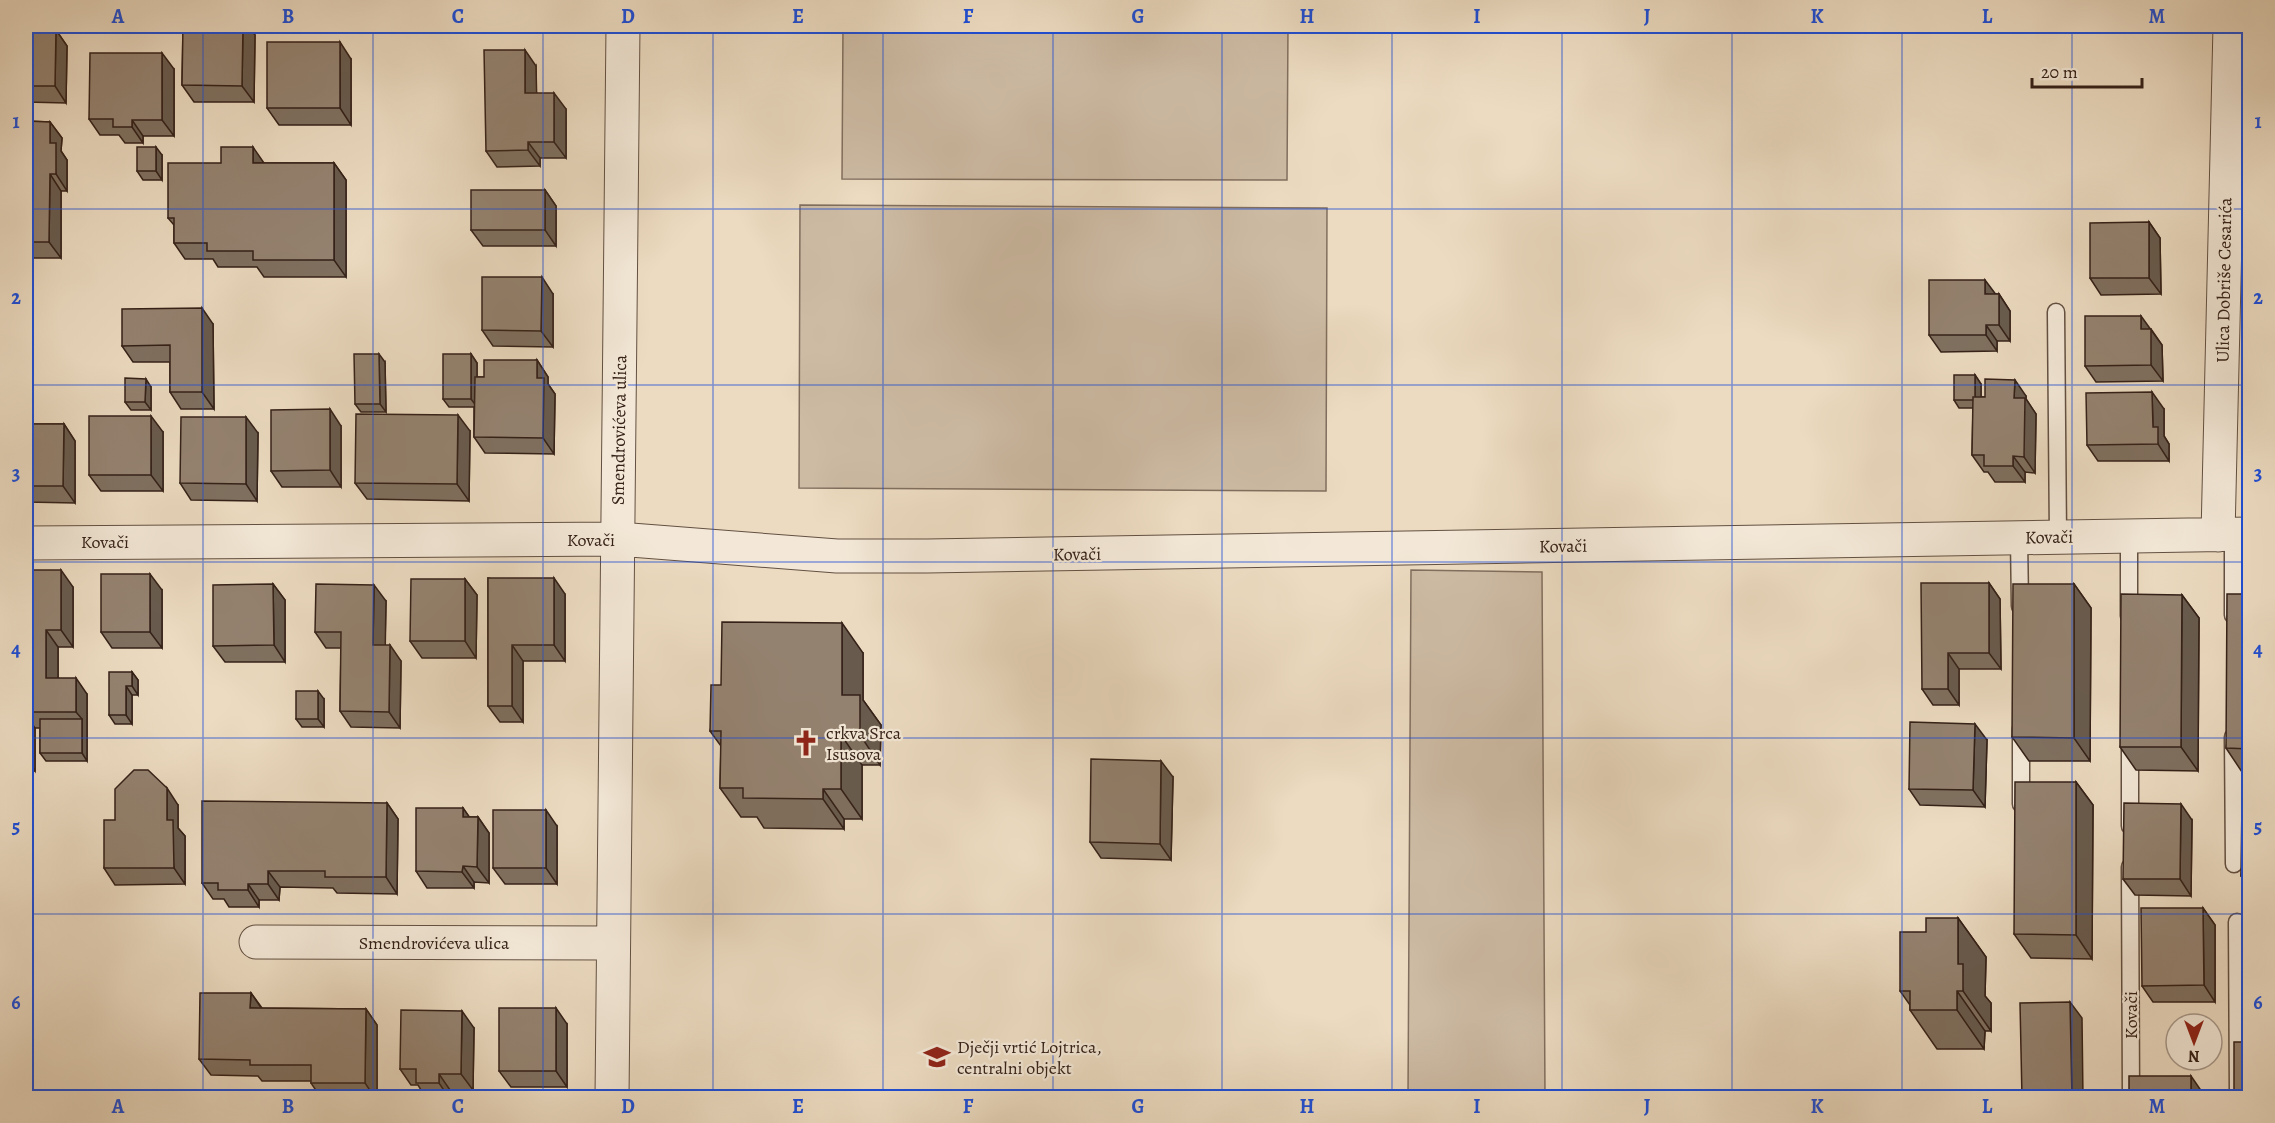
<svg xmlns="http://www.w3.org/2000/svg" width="2275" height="1123" font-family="Alegreya,serif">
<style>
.green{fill:#cdbba4;stroke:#816e5e;stroke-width:1.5}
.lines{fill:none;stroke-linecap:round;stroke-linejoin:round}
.service-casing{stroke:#635042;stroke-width:19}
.minor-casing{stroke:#635042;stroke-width:35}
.service{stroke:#f3e8d7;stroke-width:16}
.minor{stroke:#f3e8d7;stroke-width:33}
.wall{fill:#7f7060;stroke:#352118;stroke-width:1.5}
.shaded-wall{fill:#685b4e;stroke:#352118;stroke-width:1.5}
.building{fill:#948270;stroke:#352118;stroke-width:1.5}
.grid{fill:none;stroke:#1d4ed8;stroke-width:1.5;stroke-opacity:0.55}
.labels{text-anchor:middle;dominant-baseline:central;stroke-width:4.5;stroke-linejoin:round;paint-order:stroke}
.street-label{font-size:18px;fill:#352118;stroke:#f3e8d7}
.poi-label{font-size:18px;fill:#352118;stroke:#f3e8d7;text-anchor:start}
.neatline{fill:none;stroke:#1d4ed8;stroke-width:2}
.grid-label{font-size:20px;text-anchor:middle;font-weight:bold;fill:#1d4ed8}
</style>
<rect width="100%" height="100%" fill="#ecdbc1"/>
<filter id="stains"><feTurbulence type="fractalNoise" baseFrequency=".00333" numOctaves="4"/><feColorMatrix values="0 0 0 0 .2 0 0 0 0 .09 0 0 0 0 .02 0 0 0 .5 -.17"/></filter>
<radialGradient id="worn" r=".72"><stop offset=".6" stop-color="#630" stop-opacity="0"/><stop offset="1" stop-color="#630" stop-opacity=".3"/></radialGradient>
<path class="green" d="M843,26H1288L1287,180L842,179Z
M800,205L1327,208L1326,491L799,488Z
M1411,570L1542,572L1545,1097H1408Z"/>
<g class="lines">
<g class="service-casing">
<path id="service" d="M2056,312L2058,537
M2233,535V615
M2129,536V616
M2019,538L2020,606
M2021,728V804
M2233,737L2234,864
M2130,741V826
M2130,867L2131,1098
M2237,922L2238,1098"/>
</g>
<g class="minor-casing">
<path id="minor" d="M2218,535L2230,26
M26,543L618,539L837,556H927L2250,534
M256,942L612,943
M612,1098L623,26"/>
</g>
<use href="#service" class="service"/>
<use href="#minor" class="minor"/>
</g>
<path class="wall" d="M183,26H248L255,35L254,102H194L182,85Z
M26,29L56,30L67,46L66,103L26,102Z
M351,59V125H279L267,108Z
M536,66V93L566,109V158H540V166L497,167L486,151Z
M174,69V136H143V143H125L119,135H100L89,119Z
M26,121L50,122L62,138L61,151L67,160V191H61V258H26Z
M162,155V180H143L137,171Z
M264,163H334L346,180V277H264L257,267H218L213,259H185L174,243V225L168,218Z
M545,190L556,206V246H483L471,230Z
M2149,222L2160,238L2161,294L2101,295L2090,278Z
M553,294V347L493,346L482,330Z
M1995,294H1999L2010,311V341H1997V351L1941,352L1929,335Z
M213,324L214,409H181L170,392V362H133L122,346Z
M2149,329H2151L2162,345L2163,381L2096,382L2085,366Z
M471,354L477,363V377H484L537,360L548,377V384L555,394L554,454L485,453L474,437V407H449L443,399Z
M385,362L386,412H361L355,404Z
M1975,375L1981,384V397L2026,396V399L2036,414L2035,473L2025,472V482H1995L1988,472H1984L1972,455L1973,408H1959L1954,400Z
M151,387V410H131L125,402Z
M2164,409V436L2169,444V461H2098L2087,445Z
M26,424H64L75,441V503L26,502Z
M341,426V487H282L271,471Z
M470,431L469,501L367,499L355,483Z
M163,432V491H101L89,475Z
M258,433L257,501L191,500L180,483Z
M26,570L73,587V647H58V678L87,694V761H46L40,753V728H35V771H26Z
M488,578L565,594V661H523V722H500L488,706Z
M465,579L477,595L476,658H422L410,641Z
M1989,583L2000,599L2001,669H1959V705H1933L1922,689Z
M273,584L285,600V662H225L213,646Z
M2074,584L2091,608L2090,761H2029L2012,737Z
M162,590V648H112L101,632Z
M2250,594V772H2242L2226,748Z
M2182,595L2199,618L2198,771L2136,770L2120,747Z
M386,601L385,645L401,661L400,728L351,727L340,711L341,648H326L315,632Z
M863,653V700L881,725L880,765H862V819H844V829L764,828L757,817H741L720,788L721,746L710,731L721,685Z
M132,672L138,680V695H132V724H115L109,715Z
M324,699V727H302L296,719Z
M1987,740L1985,807L1920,805L1909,789Z
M1173,777L1171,860L1101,858L1090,842Z
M2076,782L2093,805L2092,959L2031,958L2014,934Z
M2250,801V887L2241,876Z
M387,803L398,819L397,894L337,893L333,888L280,887L279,900H259V907H229L224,899H213L202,883Z
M178,805V828L185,836V884L115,885L104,868L115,820Z
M463,808L469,817H478L489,833V883L474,882V888H427L416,871Z
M2192,820L2191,896L2135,895L2123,879Z
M557,826V884H505L493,868Z
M2203,908L2215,925V1002H2153L2142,986Z
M1958,918L1986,957L1985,996L1991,1003V1031H1985L1984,1049H1937L1910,1010V1005L1900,991L1926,932Z
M251,993L262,1008L366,1009L377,1025V1098H321L311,1083V1081H262L258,1076L211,1075L199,1059Z
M567,1024V1087H511L499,1071Z
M474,1028L473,1090H450V1098H426L418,1085H411L400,1069Z"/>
<path class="shaded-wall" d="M243,26H248L255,35L254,102L242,86Z
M56,30L67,46L66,103L55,86Z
M340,42L351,59V125L340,108Z
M525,50L536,66L537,109L525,93Z
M162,53L174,69V136L162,120Z
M554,93L566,109V158L554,142Z
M132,120L143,136V143L132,127Z
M50,122L62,138L61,151L67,160V191L56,174L50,143Z
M528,142L540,158V166L528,150Z
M156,147L162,155V180L156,171Z
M253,147L264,163H253Z
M334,163L346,180V277L334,260Z
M50,174L61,191V258L49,242Z
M545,190L556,206V246L545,230Z
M2149,222L2160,238L2161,294L2149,278Z
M542,277L553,294V347L541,331Z
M1985,280L1997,296L1985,294Z
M1999,294L2010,311V341L1999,325Z
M202,308L213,324L214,409L202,392Z
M2141,316L2162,345L2163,381L2151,365L2141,329Z
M1986,325L1997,341V351L1986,335Z
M379,354L385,362L386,412L380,404Z
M471,354L477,363V407L471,399Z
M537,360L548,377V384L555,394L554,454L543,438L537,378Z
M1975,375L1981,384V409L1975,400Z
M146,379L151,387V410L145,402Z
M2015,380L2026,396V399L2036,414L2035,473L2024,457L2014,398Z
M2152,392L2164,409V436L2169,444V461L2158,444L2153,427Z
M330,409L341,426V487L330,470Z
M458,415L470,431L469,501L457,484Z
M151,416L163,432V491L151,475Z
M246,417L258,433L257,501L246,484Z
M64,424L75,441V503L63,486Z
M2013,456L2025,472V482L2013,466Z
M61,570L73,587V647L61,630Z
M150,574L162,590V648L150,632Z
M554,578L565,594V661L554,645Z
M465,579L477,595L476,658L465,641Z
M1989,583L2000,599L2001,669L1989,653Z
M273,584L285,600V662L274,645Z
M2074,584L2091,608L2090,761L2074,738Z
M374,585L386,601L385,661L373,645Z
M2182,595L2199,618L2198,771L2181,747Z
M842,623L863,653V700L881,725L880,765L860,735L842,695Z
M46,630L58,647V694L46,678Z
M390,645L401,661L400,728L389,712Z
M512,645L523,661V722L512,706Z
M1948,653L1959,669V705L1948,689Z
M132,672L138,680V695L132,686Z
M76,678L87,694V761L82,753V719L76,712Z
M126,686L132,695V724L126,715Z
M318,691L324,699V727L318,719Z
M26,715L35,728V771L26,758Z
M1975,724L1987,740L1985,807L1973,790Z
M841,735L862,765V819L841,789Z
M1161,761L1173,777L1171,860L1160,844Z
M2076,782L2093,805L2092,959L2076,935Z
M167,788L178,805V828L185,836V884L174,868L167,820Z
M823,789L844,819V829L823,799Z
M387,803L398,819L397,894L386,877Z
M2181,804L2192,820L2191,896L2180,879Z
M463,808L475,825L463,817Z
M546,810L557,826V884L546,868Z
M478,817L489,833V883L477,867Z
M463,866L474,882V888L462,872Z
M268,871L280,887L279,900L268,884Z
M248,884L259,900V907L248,890Z
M2203,908L2215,925V1002L2204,985Z
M1958,918L1986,957L1985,996L1991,1003V1031L1963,991L1958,964Z
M1957,991L1985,1031L1984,1049L1957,1010Z
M251,993L262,1009L250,1008Z
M2070,1002L2082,1018L2083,1098H2072Z
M556,1008L567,1024V1087L556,1071Z
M366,1009L377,1025V1098H375L365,1083Z
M462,1011L474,1028L473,1090L461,1074Z
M439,1074L450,1090V1098H449L439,1083Z
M2191,1076L2202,1092V1098H2191Z"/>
<path class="building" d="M183,26H243L242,86L182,85Z
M26,29L56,30L55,86H26Z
M267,42H340V108H267Z
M484,50H525V93H554V142H528V150L486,151Z
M90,53H162V120H132V127H113V119H89Z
M26,121L50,122V143H56V174H50L49,242H26Z
M137,147H156V171H137Z
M221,147H253V163H334V260H253V251H207V243H174V218H168V163H221Z
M471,190H545V230H471Z
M2149,222V278H2090V223Z
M482,277H542L541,331L482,330Z
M1929,280H1985V294H1999V325H1986V335H1929Z
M202,308V392H170V345L122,346V309Z
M2085,316H2141V329H2151V365L2085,366Z
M354,354H379L380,404H355Z
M443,354H471V399H443Z
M484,360H537V378H544L543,438L474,437L475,377H484Z
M1954,375H1975V397H1973V400H1954Z
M125,378L146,379L145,402H125Z
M1985,379L2015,380L2014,398H2025L2024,457L2013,456V466H1984V455H1972L1973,397H1985Z
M2152,392L2153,427H2158V444L2087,445L2086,393Z
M330,409V470L271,471V410Z
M356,414L458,415L457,484L355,483Z
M89,416H151V475H89Z
M181,417H246V484L180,483Z
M26,424H64L63,486H26Z
M26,570H61V630H46V678H76V712H26Z
M101,574H150V632H101Z
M488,578H554V645H512V706H488Z
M411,579H465V641H410Z
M1921,583H1989V653H1948V689H1922Z
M273,584L274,645L213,646V585Z
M316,584L374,585L373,645H390L389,712L340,711L341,632H315Z
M2013,584H2074V738L2012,737Z
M2121,594L2182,595L2181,747H2120Z
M2227,594H2250V749L2226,748Z
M722,622L842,623V695H860V735H841V789H823V799L743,798V788H720L721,731H710L711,685H721Z
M109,672H132V686H126V715H109Z
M296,691H318V719H296Z
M40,719H82V753H40Z
M1910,722L1975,724L1973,790L1909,789Z
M1091,759L1161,761L1160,844L1090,842Z
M134,770H148L167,788V820H173L174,868H104V820H115V789Z
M2015,782H2076V935L2014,934Z
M202,801L387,803L386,877H325V871H268V884H248V890H218V883H202Z
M2242,801H2250V876H2241Z
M2124,803L2181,804L2180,879H2123Z
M416,808H463V817H478L477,867L463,866L462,872L416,871Z
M493,810H546V868H493Z
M2141,908H2203L2204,985L2142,986Z
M1926,918H1958V964H1963V991H1957V1010H1910V991H1900V932H1926Z
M200,993H251L250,1008L366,1009L365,1083H311V1065H250V1060L199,1059Z
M2070,1002L2072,1098H2022L2020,1003Z
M499,1008H556V1071H499Z
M401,1010L462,1011L461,1074H439V1083H416V1069H400Z
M2234,1042H2250V1098H2234Z
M2129,1076H2191V1098H2129Z"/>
<path class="grid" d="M203,26V1098M373,26V1098M543,26V1098M713,26V1098M883,26V1098M1053,26V1098M1222,26V1098M1392,26V1098M1562,26V1098M1732,26V1098M1902,26V1098M2072,26V1098M26,209H2250M26,385H2250M26,562H2250M26,738H2250M26,914H2250"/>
<defs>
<g id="church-bare" transform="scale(2.07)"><path d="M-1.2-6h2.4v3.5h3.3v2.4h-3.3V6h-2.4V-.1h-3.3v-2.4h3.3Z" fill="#8f2418" stroke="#f3e8d7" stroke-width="2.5" paint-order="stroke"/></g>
<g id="school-bare" transform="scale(2.07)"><path d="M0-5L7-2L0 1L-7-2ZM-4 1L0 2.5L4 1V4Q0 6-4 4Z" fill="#8f2418" stroke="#f3e8d7" stroke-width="2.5" paint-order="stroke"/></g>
</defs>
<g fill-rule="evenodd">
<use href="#church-bare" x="806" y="743"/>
<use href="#school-bare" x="937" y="1057"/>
</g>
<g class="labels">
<g class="street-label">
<text transform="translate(2224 280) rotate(-89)">Ulica Dobriše Cesarića</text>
<text transform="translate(619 430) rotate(-89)">Smendrovićeva ulica</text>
<text transform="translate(2049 537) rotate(-1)">Kovači</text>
<text x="591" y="540">Kovači</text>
<text x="105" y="542">Kovači</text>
<text transform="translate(1563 546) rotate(-1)">Kovači</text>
<text transform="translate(1077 554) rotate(-1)">Kovači</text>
<text x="434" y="943">Smendrovićeva ulica</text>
<text transform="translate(2131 1015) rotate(-90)">Kovači</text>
</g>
<g class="poi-label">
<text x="826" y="733">crkva Srca<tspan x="826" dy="21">Isusova</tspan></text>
<text x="957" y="1047">Dječji vrtić Lojtrica,<tspan x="957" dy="21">centralni objekt</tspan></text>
</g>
</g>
<rect width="2275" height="1123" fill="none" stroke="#ecdbc1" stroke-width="66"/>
<g transform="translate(2194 1042) rotate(180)"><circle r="28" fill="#f3e8d7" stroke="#a7988b" stroke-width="1.5"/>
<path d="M0-4.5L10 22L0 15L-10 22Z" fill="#8f2418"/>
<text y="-9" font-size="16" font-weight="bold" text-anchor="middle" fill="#352118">N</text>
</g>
<path d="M2032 78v9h110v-9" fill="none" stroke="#352118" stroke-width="3"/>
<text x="2041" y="78" font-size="18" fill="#352118" stroke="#f3e8d7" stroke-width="4.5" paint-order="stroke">20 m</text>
<rect x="33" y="33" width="2209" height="1057" class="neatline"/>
<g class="grid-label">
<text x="118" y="23">A</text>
<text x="288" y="23">B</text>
<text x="458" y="23">C</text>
<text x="628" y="23">D</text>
<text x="798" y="23">E</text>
<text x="968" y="23">F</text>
<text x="1138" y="23">G</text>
<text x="1307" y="23">H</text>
<text x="1477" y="23">I</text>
<text x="1647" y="23">J</text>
<text x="1817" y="23">K</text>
<text x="1987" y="23">L</text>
<text x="2157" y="23">M</text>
<text x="16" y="128">1</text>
<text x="2258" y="128">1</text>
<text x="16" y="304">2</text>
<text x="2258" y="304">2</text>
<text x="16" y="480">3</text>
<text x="2258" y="480">3</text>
<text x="16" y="656">4</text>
<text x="2258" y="656">4</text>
<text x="16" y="833">5</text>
<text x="2258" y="833">5</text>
<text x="16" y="1009">6</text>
<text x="2258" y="1009">6</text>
<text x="118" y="1113">A</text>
<text x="288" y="1113">B</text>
<text x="458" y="1113">C</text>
<text x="628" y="1113">D</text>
<text x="798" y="1113">E</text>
<text x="968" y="1113">F</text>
<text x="1138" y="1113">G</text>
<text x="1307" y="1113">H</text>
<text x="1477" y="1113">I</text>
<text x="1647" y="1113">J</text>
<text x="1817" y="1113">K</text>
<text x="1987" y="1113">L</text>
<text x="2157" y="1113">M</text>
</g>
<rect width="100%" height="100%" filter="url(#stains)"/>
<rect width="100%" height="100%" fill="url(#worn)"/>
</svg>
